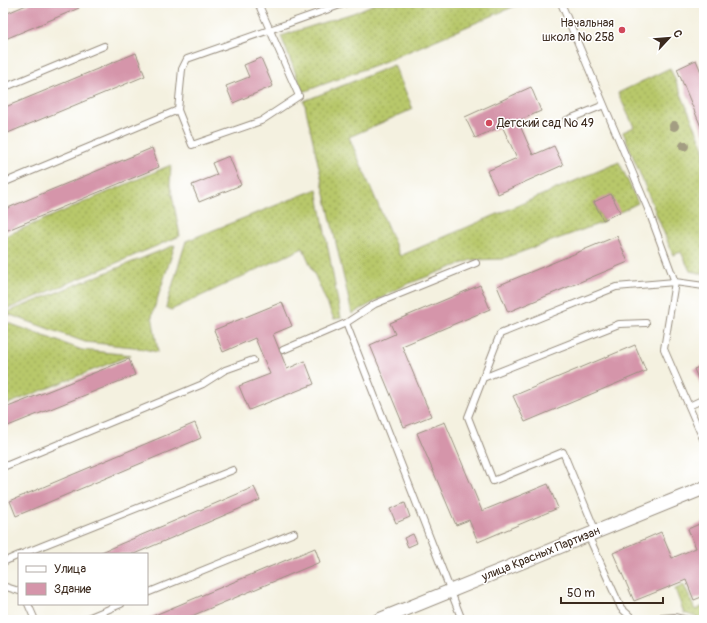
<svg xmlns="http://www.w3.org/2000/svg" width="707" height="623" font-family="Pangolin,sans-serif">
<style>
.grass{fill:url(#grass-dots);stroke:#7a7944}
.building{fill:#d595aa}
.lines{fill:none;stroke-linecap:round;stroke-linejoin:round}
.lane-casing{stroke:#988e7f;stroke-width:8}
.street-casing{stroke:#988e7f;stroke-width:15}
.lane{stroke:#fff;stroke-width:6}
.street{stroke:#fff;stroke-width:13}
.tree{fill:#a39d82}
.poi-dot{fill:#d1495b;stroke:#fff;stroke-width:1.5}
.labels{text-anchor:middle;dominant-baseline:central;stroke-width:3;stroke-linejoin:round;paint-order:stroke}
.poi-label{font-size:12px;fill:#3b2a1e;stroke:#fff;text-anchor:end}
.street-label{font-size:12px;fill:#3b2a1e;stroke:#fff}
</style>
<defs>
<pattern id="grass-dots" width="8" height="8" patternUnits="userSpaceOnUse"><rect width="8" height="8" fill="#b8c86a"/><path d="M2 2h.1M6 6h.1" fill="none" stroke="#97a357" stroke-width="1.8" stroke-linecap="round"/></pattern>
</defs>
<rect width="100%" height="100%" fill="#fff"/>
<filter id="ink" filterUnits="userSpaceOnUse"><feTurbulence type="fractalNoise" baseFrequency=".025" numOctaves="2"/><feDisplacementMap in="SourceGraphic" scale="8" xChannelSelector="R" yChannelSelector="G"/><feConvolveMatrix kernelMatrix="1 2 1 2 8 2 1 2 1" color-interpolation-filters="sRGB"/></filter>
<filter id="wash" filterUnits="userSpaceOnUse"><feTurbulence type="fractalNoise" baseFrequency=".012" numOctaves="4" result="noise"/><feDisplacementMap in="SourceGraphic" scale="16" xChannelSelector="R" yChannelSelector="G"/><feGaussianBlur stdDeviation="0.9" result="paint"/><feColorMatrix in="noise" values="0 0 0 0 0 0 0 0 0 0 0 0 0 0 0 0 0 1.4 0 .05"/><feComposite in="paint" operator="in"/></filter>
<g filter="url(#wash)">
<rect width="100%" height="100%" fill="#f4f1e0"/>
<path class="grass" d="M377,3H522L391,59L303,92L281,36L353,13Z
M394,65L413,109L349,137L400,256L619,162L638,203L620,212L594,202L604,222L502,259L471,260L405,285L352,314L304,101Z
M670,68L704,148V274L690,271L681,252L673,255L623,132L634,127L618,93Z
M171,165L170,184L180,236L3,311V237Z
M317,189L341,318L334,319L303,248L171,310L166,307L186,241Z
M175,245L152,315L158,352L133,347L85,342L5,313Z
M3,321L82,350L131,355L3,406Z
M684,585L695,610L704,606V620L684,613L675,589Z"/>
<g id="blocks">
<path class="building" d="M31,3H77L79,8L3,40V15Z
M136,53L145,76L3,135V108Z
M261,58L273,86L233,103L226,86L249,77L244,65Z
M696,60L704,79V134L677,69Z
M531,87L541,111L518,121L533,155L554,146L563,165L498,194L487,171L517,158L502,126L475,138L465,117Z
M152,148L159,167L3,232V210Z
M229,156L241,185L199,202L192,185L217,175L212,163Z
M611,194L620,212L603,220L594,202Z
M617,236L628,262L508,312L497,286Z
M480,285L490,309L402,346L431,416L404,427L370,345L395,334L390,323Z
M282,302L292,326L273,334L287,369L305,361L314,384L249,410L239,386L270,374L255,338L223,352L214,330Z
M635,345L646,371L525,422L513,396Z
M129,359L135,375L3,428V409Z
M704,365V387L702,388L694,369Z
M445,422L482,511L548,484L558,508L478,542L469,520L456,525L417,433Z
M195,423L201,438L16,516L10,501Z
M254,487L260,500L134,554H97Z
M405,503L410,517L396,523L390,509Z
M704,522V596L694,600L686,580L634,601L613,553L661,532L672,558L696,548L688,529Z
M413,534L417,543L408,547L404,538Z
M315,548L320,562L182,620H143Z"/>
</g>
</g>
<g filter="url(#ink)">
<use href="#blocks" fill-opacity="0" stroke="#988e7f" stroke-width="1"/>
<g class="lines">
<g class="lane-casing">
<path id="lane" d="M561,3L648,209L675,282L664,349L704,441
M3,88L104,46
M178,110L192,145L261,121L299,96L258,3
M567,120L604,105
M3,183L178,110L182,69L187,59L346,3
M346,323L462,620
M283,350L346,323L375,304L476,263
M483,378L619,324L646,323
M689,406L704,399
M3,467L203,384L225,370L253,360
M596,532L563,452L493,481L468,417L500,334L616,287L675,282L704,286
M588,535L621,608L632,618L638,620
M22,554L233,470
M3,562L19,555
M3,586L19,591
M147,593L294,533
M28,604L35,620
M83,620L121,604
M639,620L674,617L688,620"/>
</g>
<g class="street-casing">
<path id="street" d="M379,620L704,488"/>
</g>
<use href="#lane" class="lane"/>
<use href="#street" class="street"/>
</g>
<g class="tree">
<circle cx="674" cy="126" r="5"/>
<circle cx="684" cy="146" r="5"/>
</g>
</g>
<g class="poi-dot">
<circle cx="622" cy="30" r="4"/>
<circle cx="489" cy="123" r="4"/>
</g>
<g class="labels">
<g class="poi-label">
<text x="614" y="23">Начальная<tspan x="614" dy="14">школа № 258</tspan></text>
<text x="497" y="123" text-anchor="start">Детский сад № 49</text>
</g>
<g class="street-label">
<text transform="translate(541 554) rotate(-22)">улица Красных Партизан</text>
</g>
</g>
<rect width="707" height="623" fill="none" stroke="#fff" stroke-width="16"/>
<rect x="18" y="553" width="130" height="52" fill="#ffffff" stroke="#b1aaa5"/>
<rect x="26" y="566" width="20" height="6" fill="#ffffff" stroke="#b1aaa5"/>
<text x="54" y="573" font-size="12" fill="#3b2a1e">Улица</text>
<rect x="26" y="583" width="20" height="12" fill="#d595aa" stroke="#b1aaa5"/>
<text x="54" y="593" font-size="12" fill="#3b2a1e">Здание</text>
<g transform="translate(669 38) rotate(64)" stroke="#ffffff" stroke-width="3" paint-order="stroke">
<path d="M0-3L7 15L0 10L-7 15Z" fill="#3b2a1e"/>
<text y="-6" font-size="11" font-weight="bold" text-anchor="middle" fill="#3b2a1e">С</text>
</g>
<path d="M561 597v6h102v-6" fill="none" stroke="#3b2a1e" stroke-width="2"/>
<text x="567" y="597" font-size="12" fill="#3b2a1e" stroke="#ffffff" stroke-width="3" paint-order="stroke">50 m</text>
</svg>
